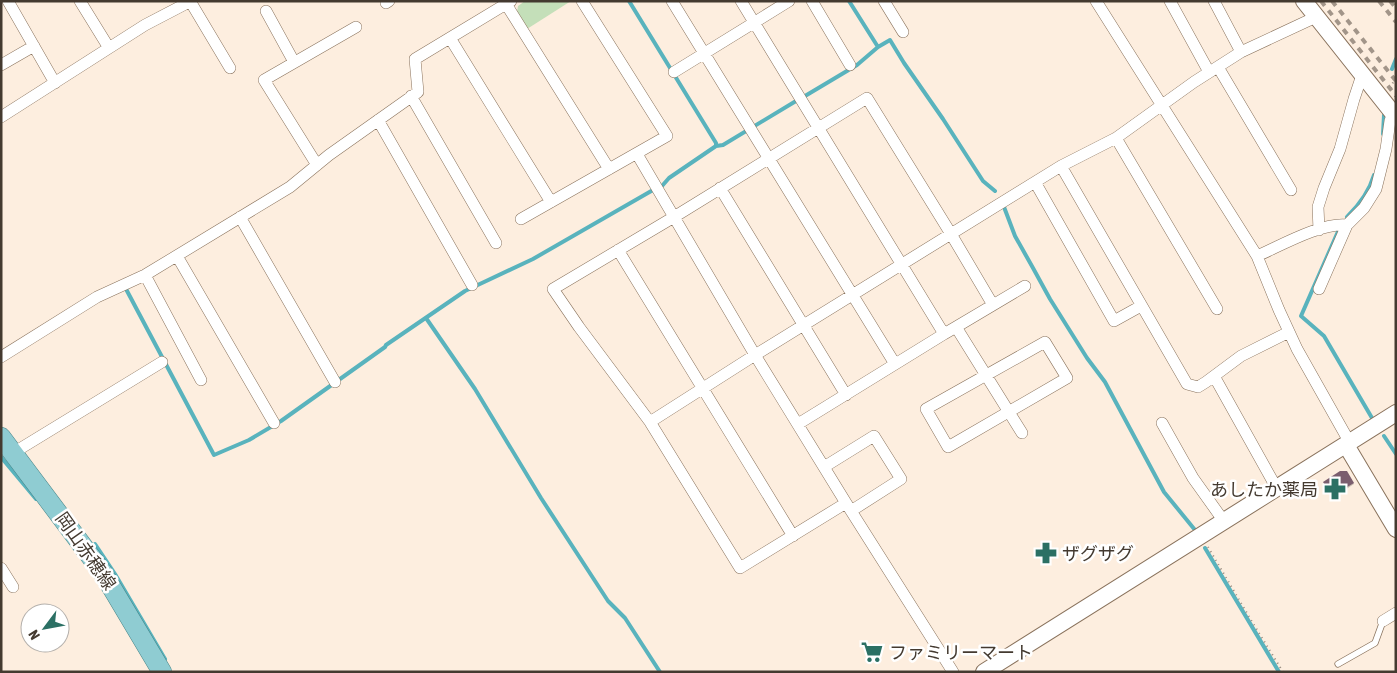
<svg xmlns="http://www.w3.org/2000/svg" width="1397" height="673" font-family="'Asap Condensed','Noto Sans JP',sans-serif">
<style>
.green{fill:#c4dfb9}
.shadow{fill:#0003}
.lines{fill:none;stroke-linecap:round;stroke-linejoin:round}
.stream{stroke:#59b3bd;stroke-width:4}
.building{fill:#7b5e6e}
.lane-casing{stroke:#89725c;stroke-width:7}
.street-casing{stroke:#89725c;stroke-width:12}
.secondary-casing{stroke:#89725c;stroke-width:18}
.primary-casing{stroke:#458386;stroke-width:20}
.path{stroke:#988c80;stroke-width:2;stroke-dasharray:1 4;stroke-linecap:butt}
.lane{stroke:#fff;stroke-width:5.5}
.street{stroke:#fff;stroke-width:11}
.secondary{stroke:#fff;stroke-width:16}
.primary{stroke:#8fccd2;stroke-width:19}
.rail{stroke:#a29589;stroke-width:4;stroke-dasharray:6 6;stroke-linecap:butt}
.labels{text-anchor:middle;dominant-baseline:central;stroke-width:5;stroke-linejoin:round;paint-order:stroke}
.poi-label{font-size:18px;fill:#443a30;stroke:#fff;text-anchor:start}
.street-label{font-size:18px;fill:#443a30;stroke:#fff}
</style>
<rect width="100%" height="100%" fill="#fdeedf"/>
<path class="green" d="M525,1H571L527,29L517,12L518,6Z"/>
<path class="shadow" d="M1348,474L1354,484L1334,497L1333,496Z"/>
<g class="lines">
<path class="stream" d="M629,1L716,143V146
M849,1L878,47L890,40L904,63L943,119L983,181L995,191
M1392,69L1396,59
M805,96L857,65L878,47
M1383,134L1384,115
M1004,207L1015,236L1033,268L1050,299L1087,358L1105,382L1164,492L1195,530
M1347,217C1359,205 1369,192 1374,175
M1340,227L1301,316L1324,336L1372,418
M126,289L214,455L249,440L281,421L385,347L386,345L465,291L533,259L653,190L662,186L669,178L716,146L723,145L796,101
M426,318L475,389L541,498L608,601L625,618L660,672
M1384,436L1396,454
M1,457L36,499
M95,544L115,574L165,659
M1205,548L1279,672"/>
</g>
<path class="building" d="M1340,471H1347L1354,483L1332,496L1323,482Z"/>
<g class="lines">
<g class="lane-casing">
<path id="lane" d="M1338,664L1375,643L1383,621"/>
</g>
<g class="street-casing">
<path id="street" d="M8,1L55,83
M80,1L109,48
M190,1L230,68
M672,1L895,364
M741,1L944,334L956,327L1022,433
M812,1L850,65
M884,1L903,32
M1096,1L1257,256L1279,310L1297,349L1350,443
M1170,1L1209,72
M1214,1L1241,52
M386,3L389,1
M506,4L609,169
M266,11L294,62
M450,38L551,202
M1,65L34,46
M1218,67L1291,190
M674,72L789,1
M411,96L496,243
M1,117L145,25L191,1
M378,120L472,285
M1116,138L1217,309
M637,154L755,355L846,503L953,672
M317,165L264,80L356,27
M1061,166L1187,384L1198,387L1206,382L1241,356L1289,332
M1035,182L1114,321L1141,306
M720,188L846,395
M240,217L335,382
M521,219L667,136L582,1
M1319,230L1318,207L1324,188L1340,149L1354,99L1362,75
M618,250L793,536
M177,256L274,423
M1257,256C1280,246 1322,222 1347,225
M145,275L201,380
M1319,289L1347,225L1364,208L1376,189L1386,149L1390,121L1393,113
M956,327L1025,286
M1045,342L1067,378L948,447L926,409Z
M1,357L97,297L145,275L290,187L329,155L418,92L415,59L511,1
M1214,376L1276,487
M650,422L755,355L1061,166L1116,138L1194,82L1241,52L1316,17
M1162,423L1193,478L1223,520
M798,424L944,334
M13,453L162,362
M824,467L874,436L901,479L851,511
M846,503L740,568L650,422L579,327L553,289L674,217L867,98L951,234L993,305
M1,568L13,587
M1383,621L1396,613"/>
</g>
<g class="secondary-casing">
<path id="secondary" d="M1304,1L1396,117
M1346,445L1396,529
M984,672L1396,413"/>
</g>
<g class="primary-casing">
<path id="primary" d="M1,437L103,573L162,672"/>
</g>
<path class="path" d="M1391,88L1396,74
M1208,547L1251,620L1283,672"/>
<use href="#lane" class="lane"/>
<use href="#street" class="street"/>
<use href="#secondary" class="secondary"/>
<use href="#primary" class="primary"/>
<path class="rail" d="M1321,1L1396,96
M1332,1L1396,81
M1379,1L1396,22
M1390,1L1396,8"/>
</g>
<defs>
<g id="pharmacy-bare" transform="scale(1.725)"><path d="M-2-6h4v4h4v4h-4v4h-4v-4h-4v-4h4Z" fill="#2b7064" stroke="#fff" stroke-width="2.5" paint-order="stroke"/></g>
<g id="supermarket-bare" transform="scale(1.725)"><path d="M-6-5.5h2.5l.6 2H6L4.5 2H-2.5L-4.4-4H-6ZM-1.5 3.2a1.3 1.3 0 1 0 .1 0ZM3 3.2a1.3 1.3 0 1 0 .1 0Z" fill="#2b7064" stroke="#fff" stroke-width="2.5" paint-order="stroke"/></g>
</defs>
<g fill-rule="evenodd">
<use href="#pharmacy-bare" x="1335" y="489"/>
<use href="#pharmacy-bare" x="1046" y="553"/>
<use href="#supermarket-bare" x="872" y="652"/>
</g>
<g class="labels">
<g class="poi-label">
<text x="1318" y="489" text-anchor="end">あしたか薬局</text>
<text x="1062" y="553">ザグザグ</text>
<text x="889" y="652">ファミリーマート</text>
</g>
<g class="street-label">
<text transform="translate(86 551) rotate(55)">岡山赤穂線</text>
</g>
</g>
<rect width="1397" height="673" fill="none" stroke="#443a30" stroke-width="5"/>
<g transform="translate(45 628) rotate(238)"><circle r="24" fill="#ffffff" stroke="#b4b0ac"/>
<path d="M0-4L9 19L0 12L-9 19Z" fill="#2b7064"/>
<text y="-8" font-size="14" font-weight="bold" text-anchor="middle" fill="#443a30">N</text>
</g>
</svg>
